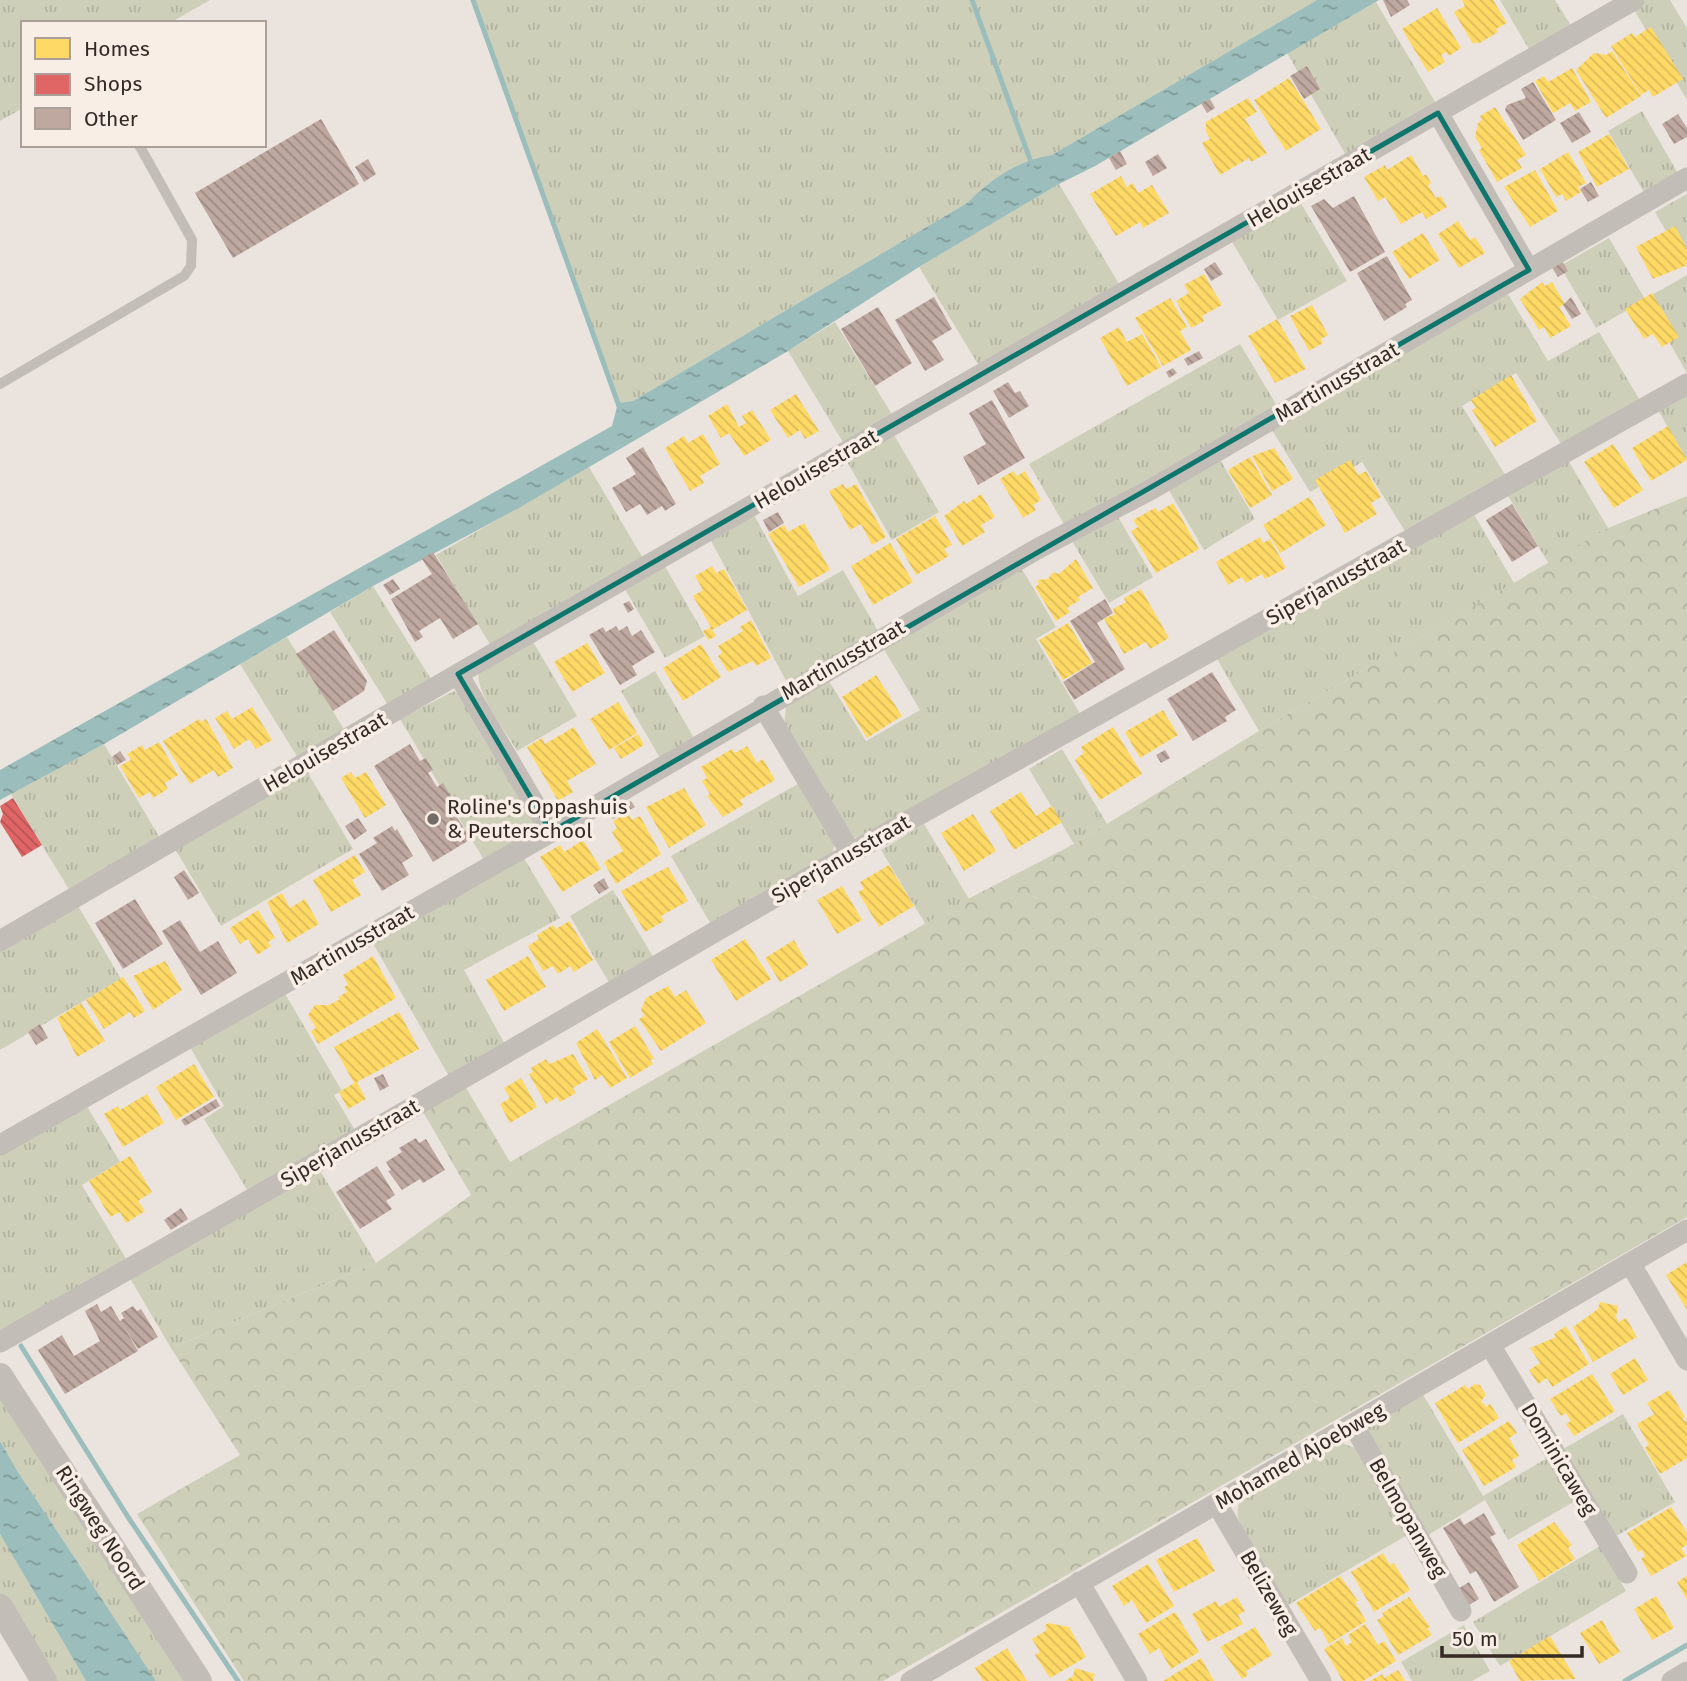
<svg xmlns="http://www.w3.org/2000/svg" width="1687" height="1681" font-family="'Fira Sans',sans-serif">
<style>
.grass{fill:url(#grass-tufts)}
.forest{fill:url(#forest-crowns)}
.water{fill:url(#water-ripples)}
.homes{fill:url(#homes-back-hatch)}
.shops{fill:url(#shops-back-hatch)}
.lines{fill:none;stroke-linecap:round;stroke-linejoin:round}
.stream{stroke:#9bbdbb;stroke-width:5}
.building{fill:url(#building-back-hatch)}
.service{stroke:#c3bdb8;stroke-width:10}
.minor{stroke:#c3bdb8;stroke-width:21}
.tertiary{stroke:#c3bdb8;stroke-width:26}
.marked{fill:none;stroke:#0f766e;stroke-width:5;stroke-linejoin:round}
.poi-dot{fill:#746b66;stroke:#f8eee5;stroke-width:2.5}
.labels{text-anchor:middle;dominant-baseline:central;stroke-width:7;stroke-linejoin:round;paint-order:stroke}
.street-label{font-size:21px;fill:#342a26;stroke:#f8eee5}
.poi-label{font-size:21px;fill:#342a26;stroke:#f8eee5;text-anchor:start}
</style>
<defs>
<pattern id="grass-tufts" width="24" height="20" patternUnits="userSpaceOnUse" patternTransform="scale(1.75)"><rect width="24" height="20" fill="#cdcfb9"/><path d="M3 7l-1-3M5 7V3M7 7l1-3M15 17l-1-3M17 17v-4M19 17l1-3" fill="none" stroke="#b1b29f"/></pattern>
<pattern id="forest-crowns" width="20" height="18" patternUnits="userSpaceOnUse" patternTransform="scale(1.75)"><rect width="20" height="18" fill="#cdcfb9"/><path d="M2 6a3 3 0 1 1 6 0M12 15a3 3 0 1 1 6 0" fill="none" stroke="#b1b29f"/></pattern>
<pattern id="water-ripples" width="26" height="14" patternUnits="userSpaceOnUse" patternTransform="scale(1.75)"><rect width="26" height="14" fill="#9bbdbb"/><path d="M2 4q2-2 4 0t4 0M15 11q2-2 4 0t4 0" fill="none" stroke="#7f9a98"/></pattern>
<pattern id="homes-back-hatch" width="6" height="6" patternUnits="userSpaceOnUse" patternTransform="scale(1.75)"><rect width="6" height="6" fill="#ffd966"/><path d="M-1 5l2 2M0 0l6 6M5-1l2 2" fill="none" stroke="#dbba58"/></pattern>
<pattern id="shops-back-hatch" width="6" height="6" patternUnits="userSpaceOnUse" patternTransform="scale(1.75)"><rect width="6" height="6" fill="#e06666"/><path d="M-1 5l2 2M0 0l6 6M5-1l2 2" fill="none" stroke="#b65454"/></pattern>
<pattern id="building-back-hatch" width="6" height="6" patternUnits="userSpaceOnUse" patternTransform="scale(1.75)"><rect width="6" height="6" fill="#bea8a0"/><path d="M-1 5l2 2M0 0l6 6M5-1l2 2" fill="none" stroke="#9b8982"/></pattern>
</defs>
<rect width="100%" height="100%" fill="#ebe4de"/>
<path class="grass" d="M0,0H210L170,23H23V108L0,121Z
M473,0H1317L1052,155C1018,160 991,179 967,203L633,401L618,403Z
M1500,0H1555L1572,27L1530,51Z
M1646,0H1670L1687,28V100L1633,8Z
M1376,2L1437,105L1347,157L1287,53Z
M1642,111L1683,182L1649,201L1608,131Z
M1059,184L1121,287L981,369L919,267Z
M1687,194V268L1655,212Z
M1299,200L1347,281L1278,320L1231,240Z
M1609,238L1645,299L1687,275V373L1645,300L1596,328L1560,266Z
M1508,294L1548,361L1599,332L1641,402L1563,447L1516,373L1462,406L1508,479L1408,536L1362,462L1310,492L1272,430Z
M835,322L893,416L844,444L788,351Z
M1240,344L1280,411L1065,526L1029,464Z
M1687,393V460L1658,410Z
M893,433L939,512L892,540L846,460Z
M1565,455L1608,528L1549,564L1505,491Z
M1219,458L1255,519L1204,550L1168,489Z
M589,467L644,560L491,646L436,555Z
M1472,511L1514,583L1259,731L1217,659Z
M753,513L798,596L843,570L881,636L791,690L710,539Z
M1117,515L1153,577L1109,603L1072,541Z
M662,561L705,636L665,658L622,584Z
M1019,564L1056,627L1036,639L1082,717L862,838L851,837L784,726L786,707L827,678L866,741L920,710L882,646Z
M373,586L431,679L388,705L330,612Z
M287,637L345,731L298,758L240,664Z
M532,640L577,716L517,751C507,733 473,689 479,671Z
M655,671L694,738L660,758L621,691Z
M454,691L463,698L536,822L535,832L484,860L400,719Z
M104,744L160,838L70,891L11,794Z
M1062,749L1107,824L1074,844L1029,769Z
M307,771L353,849L221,926L175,849Z
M803,781L835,845L831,855L712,926L671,856Z
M924,824L969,899L926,925L881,850Z
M522,855L560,918L464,970L506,1046L450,1078L371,940Z
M613,890L655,960L611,986L570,916Z
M77,904L121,979L0,1050V949Z
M284,992L342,1091L334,1095L356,1132L249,1193L204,1119L224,1106L190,1047Z
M85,1103L120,1162L82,1185L128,1262L0,1334V1151Z
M319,1169L376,1263L171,1348L128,1275Z
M1422,1393L1483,1496L1549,1457L1575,1501L1508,1540L1485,1500L1425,1537L1365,1437L1367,1426Z
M0,1395L186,1681H156L18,1472L0,1441Z
M1623,1414L1675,1502L1611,1539L1560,1451Z
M1342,1443L1360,1450L1409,1534L1288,1605L1242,1527C1237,1517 1236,1511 1240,1500Z
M0,1534L86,1681H51L0,1596Z
M1600,1546L1626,1591L1500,1666L1473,1622Z
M1464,1625L1490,1671L1472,1681H1412L1401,1662Z"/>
<path class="forest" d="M1687,496V1217L883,1681H244L137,1514L240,1455L171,1348L376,1263L471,1195L422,1110L465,1086L510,1162L968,899L1074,844L1259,731L1608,528Z"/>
<path class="water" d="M1317,0H1379L1095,166L1059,184L919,267L788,351L517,509L373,586L104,744L0,800V770L612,426L618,403L633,401L967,203C991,179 1018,160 1052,155Z
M0,1441L18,1472L156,1681H86L0,1534Z"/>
<path class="homes" d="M1462,0H1493L1507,23L1496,29L1498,32L1478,44L1477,42L1473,44L1454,12L1465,6Z
M1437,8L1461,48L1449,56L1446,52L1441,55L1445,62L1428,72L1402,29Z
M1651,27L1683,79L1653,97L1649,90L1641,95L1611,46L1632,33L1635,37Z
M1612,51L1641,96L1606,118L1576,70L1594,53L1606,55Z
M1572,68L1591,102L1575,111L1570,103L1553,113L1535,81L1544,76L1548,82Z
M1289,78L1321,129L1286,151L1254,100Z
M1248,98L1257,112L1245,119L1267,153L1251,162L1249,158L1220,175L1202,143L1210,139L1206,131V122Z
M1495,107L1526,155L1517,160L1522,168L1497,182L1479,150L1482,148L1475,137L1478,123L1482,120L1480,116Z
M1609,134L1629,169L1597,187L1578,152Z
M1568,152L1586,183L1578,187L1581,192L1566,201L1562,194L1556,197L1540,169Z
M1411,155L1423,176L1426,174L1431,183L1428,185L1436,198L1441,196L1447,207L1426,219L1422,212L1401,224L1385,197L1378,201L1364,177L1385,165L1387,170Z
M1535,170L1558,211L1530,227L1504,187Z
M1121,176L1127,187L1133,183L1138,193L1152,185L1169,213L1143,228L1140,222L1116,236L1090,194Z
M1458,221L1470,240L1475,237L1485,253L1459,268L1438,234Z
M1675,226L1687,249V265L1653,279L1636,247Z
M1423,233L1440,260L1409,279L1392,252Z
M1204,274L1222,305L1202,316L1204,321L1191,328L1176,301L1189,293L1184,285Z
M1542,282L1545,286L1552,282L1565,304L1559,307L1571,326L1550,338L1544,327L1539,330L1520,299Z
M1652,293L1679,337L1662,347L1653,334L1644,339L1625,309Z
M1170,298L1187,327L1180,331L1191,350L1163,366L1135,318Z
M1312,305L1328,335L1321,339L1323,343L1309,351L1290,316Z
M1277,319L1306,369L1275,383L1248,336Z
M1119,327L1127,342L1142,334L1161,367L1127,386L1100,338Z
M1511,375L1537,421L1495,447L1472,410L1476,408L1471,400Z
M796,394L819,431L805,439L800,430L788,438L770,410Z
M727,404L739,427L746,423L742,416L752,410L771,440L744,456L729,433L721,438L708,416Z
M1668,426L1687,460L1651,481L1632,448Z
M703,434L720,464L700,476L704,483L690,491L665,448L684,436L688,443Z
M1613,444L1643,490L1614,508L1584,462Z
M1274,448L1293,479L1272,491L1252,456Z
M1250,457L1272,495L1250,508L1228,470Z
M1350,460L1358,475L1366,471L1381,497L1371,503L1377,514L1345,533L1315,480Z
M1013,471L1017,476L1025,471L1041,500L1033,505L1036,510L1023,518L1000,479Z
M843,484L846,489L856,484L886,537L872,545L861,524L850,530L829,491Z
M981,494L995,517L981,525L985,532L962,546L944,516L964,501L966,504Z
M1309,497L1326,525L1280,553L1263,525Z
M1173,503L1199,549L1156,573L1131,531L1138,527L1133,520L1155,508L1158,512Z
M935,516L952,545L944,549L949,556L916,575L896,539Z
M804,523L830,570L799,587L768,534L784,525L788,532Z
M1260,537L1263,543L1270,539L1286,568L1265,579L1262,574L1246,583L1242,577L1228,585L1216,562Z
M890,543L913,582L873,605L851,566Z
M1076,559L1093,588L1078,597L1080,600L1067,608L1070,612L1056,621L1035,587L1039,584L1037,580L1048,579L1053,572L1059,574Z
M712,566L716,573L724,569L747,610L712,630L716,636L708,640L703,631L711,627L693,596L703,590L695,576Z
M1141,589L1169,638L1150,649L1146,642L1124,654L1104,619L1115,614L1113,609L1126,602L1124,598Z
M751,620L771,658L756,666L753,661L728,672L718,656L722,653L718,646L743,631L740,627Z
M1068,623L1092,663L1063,680L1039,640Z
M587,643L605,673L572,692L554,662Z
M701,644L721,677L683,701L663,668Z
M876,675L902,716L867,738L842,697Z
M618,702L637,733L609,750L590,719Z
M252,707L272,740L256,749L249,739L234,749L215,718L227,711L232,719Z
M1163,710L1178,735L1140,758L1125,732Z
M199,719L201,722L206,719L233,768L218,777L214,770L190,784L163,741Z
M574,727L596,764L567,781L573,792L558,801L527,747L542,738L545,744Z
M1113,727L1142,774L1100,800L1075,760L1084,753L1081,747Z
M638,734L644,745L621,759L614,748Z
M159,742L178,775L165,783L168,789L153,798L150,792L139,798L120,766L131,760L127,754L142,745L145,750Z
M747,746L757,763L763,759L775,780L740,800L743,805L723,817L707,796L710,794L702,781L707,778L701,767L732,749L735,753Z
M351,772L355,778L366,772L386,805L365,818L341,778Z
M684,788L706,825L669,848L646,807Z
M1021,792L1036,816L1052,806L1062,822L1014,850L990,811Z
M628,813L632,820L640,816L661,854L616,884L604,862L623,851L612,832L617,828L613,821Z
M973,814L996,851L964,871L941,833Z
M583,840L601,869L562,892L540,857L560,845L564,852Z
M355,855L365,872L352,880L361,895L331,912L313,880Z
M889,865L914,906L879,927L858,892L864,889L860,882Z
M668,867L688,901L661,916L664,921L645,932L621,891Z
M842,886L862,920L837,934L817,900Z
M282,893L290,908L305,899L319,924L287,943L267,902Z
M258,910L275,938L268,942L271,946L257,955L248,939L240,944L230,928Z
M569,921L593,960L574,972L570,966L558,974L553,966L543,971L528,946L539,939L537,935L553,925L556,929Z
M745,939L771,979L736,1001L711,960Z
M794,940L808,965L780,982L765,958Z
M373,956L396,998L318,1044L311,1031L316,1028L308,1015L315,1005H329L340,999L338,997L347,992L344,987L348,985L343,975Z
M528,956L546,987L504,1011L486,980Z
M165,961L182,990L153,1010L133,976Z
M123,977L145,1011L134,1018L130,1012L104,1029L86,1000Z
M668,986L675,997L686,990L706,1023L661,1051L639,1019L645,1016L641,1010L646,998Z
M81,1003L105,1041L77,1057L57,1018Z
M399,1012L419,1049L357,1082L366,1099L348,1109L339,1092L354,1083L334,1047Z
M635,1026L654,1059L650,1060L653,1064L630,1078L609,1042Z
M597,1029L627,1078L610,1088L602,1075L595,1080L576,1043Z
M573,1054L588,1079L573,1088L576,1093L560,1102L557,1097L546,1104L529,1074L533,1072L531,1068L546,1059L549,1064Z
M194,1064L214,1097L176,1120L156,1087Z
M521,1078L537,1107L510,1123L500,1104L510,1098L504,1088Z
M147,1094L164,1123L123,1147L104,1114L118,1106L120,1110Z
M130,1156L152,1192L138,1201L145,1211L126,1223L120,1212L110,1217L89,1181Z
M1687,1262V1310L1666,1275Z
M1600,1302L1618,1306L1616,1317L1619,1322L1626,1318L1637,1337L1593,1362L1573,1327L1598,1309Z
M1566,1326L1589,1364L1552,1387L1547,1378L1538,1384L1529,1370L1540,1363L1530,1348L1556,1337L1554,1334Z
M1635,1358L1648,1380L1623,1395L1610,1374Z
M1592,1374L1615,1411L1574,1436L1566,1424L1571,1421L1566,1413L1561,1416L1550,1399Z
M1475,1384L1480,1385L1486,1395L1481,1401L1486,1407L1490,1404L1499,1418L1458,1443L1435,1403L1465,1385L1468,1389Z
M1669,1390L1685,1417L1682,1419L1687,1422V1458L1660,1474L1645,1448L1649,1445L1637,1424L1654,1414L1647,1403Z
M1509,1421L1517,1433L1509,1438L1519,1456L1512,1460L1516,1467L1484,1486L1462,1450Z
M1671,1507L1687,1533V1545L1681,1548L1686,1556L1651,1576L1641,1559L1645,1556L1642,1550L1638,1552L1627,1533Z
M1554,1522L1572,1545L1568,1548L1575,1559L1539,1581L1517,1545Z
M1197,1538L1215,1571L1174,1592L1156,1560Z
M1383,1553L1390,1565L1394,1563L1410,1590L1374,1612L1351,1572Z
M1148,1564L1174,1606L1146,1623L1132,1600L1124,1606L1112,1586Z
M1340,1576L1358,1601L1355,1602L1366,1621L1329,1644L1320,1628L1315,1631L1296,1603Z
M1687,1576V1600L1677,1582Z
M1656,1596L1674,1628L1652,1640L1634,1609Z
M1237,1597L1245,1611L1238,1615L1243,1624L1207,1642L1192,1614L1216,1601L1219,1607Z
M1409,1597L1430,1627L1427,1628L1432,1635L1398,1655L1377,1620L1384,1616L1382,1613Z
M1175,1612L1199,1652L1171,1669L1159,1648L1150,1654L1138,1634Z
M1602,1620L1620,1652L1599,1664L1580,1633Z
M1049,1623L1069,1627L1086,1657L1050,1678L1035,1655L1040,1652L1032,1639L1047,1630L1045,1625Z
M1365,1624L1378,1645L1384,1641L1396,1661L1363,1681H1343L1324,1649L1342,1638L1346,1646L1352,1642L1348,1635Z
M1255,1627L1272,1655L1246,1671L1248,1675L1242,1679L1220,1647Z
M1550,1636L1576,1679L1520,1681L1509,1661Z
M1007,1648L1027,1681H983L975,1668Z
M1201,1658L1214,1681H1163Z
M1075,1668L1095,1674L1093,1681H1065L1073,1676Z
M1398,1670L1405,1681H1370L1382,1674L1384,1678Z"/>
<path class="shops" d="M13,798L42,845L22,857L0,822L3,814L0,806Z"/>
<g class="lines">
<path class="stream" d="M473,0L620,409
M972,0L1032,165
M21,1346L128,1517L238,1681
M1625,1681L1687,1645"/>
</g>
<path class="building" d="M1383,0H1407L1410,5L1391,17Z
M1307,66L1320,89L1304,99L1290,76Z
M1533,82L1556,120L1523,140L1505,110L1507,105L1526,98L1521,89Z
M1210,99L1215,108L1207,113L1201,103Z
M1579,112L1591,132L1572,143L1560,123Z
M1678,114L1687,128V137L1674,144L1662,124Z
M321,119L359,184L233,258L195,193Z
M1120,151L1127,164L1116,170L1109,158Z
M1158,154L1167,168L1153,176L1145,162Z
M368,159L376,174L364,182L355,167Z
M1591,182L1599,196L1588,202L1580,189Z
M1354,196L1385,252L1350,272L1311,206L1324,199L1333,208Z
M1387,256L1412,300L1405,304L1407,307L1384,321L1357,273Z
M1561,259L1568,271L1558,277L1551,266Z
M1215,262L1223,274L1211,281L1204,269Z
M934,297L952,329L932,341L944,360L925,371L895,320Z
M1571,297L1581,314L1572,319L1563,305Z
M878,307L912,363L875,386L841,329Z
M1199,351L1203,358L1188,366L1184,359Z
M1173,368L1177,373L1169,378L1166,372Z
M1008,382L1015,393L1020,391L1029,406L1009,418L993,391Z
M992,400L1025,458L978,485L963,457L986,444L969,413Z
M643,447L676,504L665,511L662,506L647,515L640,504L626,512L612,488L636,474L626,458Z
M1512,504L1538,546L1512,562L1486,520Z
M778,512L784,523L769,532L763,520Z
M433,552L478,624L453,639L440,618L419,631L423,637L415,642L391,599L432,574L422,559Z
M393,579L400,589L390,595L383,585Z
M1105,599L1113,613L1097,623L1125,669L1074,700L1063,682L1095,662L1070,621Z
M629,601L634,609L628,613L623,604Z
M616,626L619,631L627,626L632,636L641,630L655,652L632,666L637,675L620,685L589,635L603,627L606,632Z
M334,630L367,681L364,691L333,711L296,654Z
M1212,672L1236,710L1225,717L1227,721L1193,741L1167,699Z
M410,744L420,761L426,758L433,770L428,773L437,787L443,783L451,797L446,800L471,839L433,862L374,766Z
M1165,750L1170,758L1161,763L1156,755Z
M120,751L126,760L117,765L112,757Z
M631,801L635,807L626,812L622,806Z
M618,809L621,815L613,819L609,814Z
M358,818L367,831L354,840L345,826Z
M589,824L594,832L585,838L580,830Z
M392,826L395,831L397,829L413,856L402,863L409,875L382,891L359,854L377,843L373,838Z
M184,870L199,893L188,900L174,877Z
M604,878L609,888L599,894L593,885Z
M135,899L163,944L123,969L95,923Z
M180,920L200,952L218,941L237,973L201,995L162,931Z
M40,1024L48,1038L36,1045L28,1032Z
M383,1074L389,1086L380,1091L374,1078Z
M216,1099L220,1106L185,1126L181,1120Z
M416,1138L419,1143L426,1139L445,1170L423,1183L420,1179L402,1190L388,1171L391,1170L386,1162L402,1152L399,1148Z
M377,1166L395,1195L386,1201L392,1209L360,1229L336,1192Z
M181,1208L188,1219L171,1230L164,1220Z
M97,1304L101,1312L111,1306L120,1321L124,1318L121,1313L133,1306L137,1311L141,1309L158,1337L138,1349L123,1325L138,1351L65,1394L38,1350L62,1335L74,1356L100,1341L85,1311Z
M1484,1513L1496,1534L1490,1537L1519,1587L1494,1602L1476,1571L1470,1574L1443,1528L1460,1518L1464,1525Z
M1469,1582L1479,1599L1466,1607L1456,1590Z"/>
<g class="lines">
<path class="service" d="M0,384L184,276L191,266L192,240L139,145"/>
<path class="minor" d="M1438,113L1529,270
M458,674L551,832
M763,706L851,853
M0,941L458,674L1634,0
M0,1145L551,832L1037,549L1150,490L1687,178
M1630,1263L1687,1360
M0,1342L389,1121L851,853L1687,384
M1490,1345L1627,1573
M1354,1426L1461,1611
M1217,1504L1321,1681
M1079,1582L1137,1681
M911,1681L1687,1230
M1672,1681L1687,1672"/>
<path class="tertiary" d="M0,1376L199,1681
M0,1607L44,1681"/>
</g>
<path class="marked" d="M1438,113L1529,270L551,832L458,674Z"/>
<circle class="poi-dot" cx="433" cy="819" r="7"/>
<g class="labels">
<g class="street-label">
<text transform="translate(1309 187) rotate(-30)">Helouisestraat</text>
<text transform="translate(1337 382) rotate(-30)">Martinusstraat</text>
<text transform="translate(816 469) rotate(-30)">Helouisestraat</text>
<text transform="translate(1336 582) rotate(-29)">Siperjanusstraat</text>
<text transform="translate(843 660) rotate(-30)">Martinusstraat</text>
<text transform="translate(325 752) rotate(-30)">Helouisestraat</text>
<text transform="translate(841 859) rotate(-30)">Siperjanusstraat</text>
<text transform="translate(352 945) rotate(-30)">Martinusstraat</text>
<text transform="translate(350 1143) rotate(-30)">Siperjanusstraat</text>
<text transform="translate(1300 1456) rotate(-30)">Mohamed Ajoebweg</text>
<text transform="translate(1559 1459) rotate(59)">Dominicaweg</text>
<text transform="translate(1408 1518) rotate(60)">Belmopanweg</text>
<text transform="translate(100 1528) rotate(57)">Ringweg Noord</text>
<text transform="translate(1269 1593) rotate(60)">Belizeweg</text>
</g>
<g class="poi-label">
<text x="447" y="807">Roline's Oppashuis<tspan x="447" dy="24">&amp; Peuterschool</tspan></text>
</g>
</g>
<rect x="21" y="21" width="245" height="126" fill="#f8eee5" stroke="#aaa099" stroke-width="2"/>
<rect x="35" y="38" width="35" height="21" fill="#ffd966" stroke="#aaa099" stroke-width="2"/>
<text x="84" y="56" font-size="21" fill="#342a26">Homes</text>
<rect x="35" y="74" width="35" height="21" fill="#e06666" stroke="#aaa099" stroke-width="2"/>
<text x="84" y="91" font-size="21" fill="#342a26">Shops</text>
<rect x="35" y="108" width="35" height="21" fill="#bea8a0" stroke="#aaa099" stroke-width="2"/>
<text x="84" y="126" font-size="21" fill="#342a26">Other</text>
<path d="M1442 1646v10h140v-10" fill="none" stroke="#342a26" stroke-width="3.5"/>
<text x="1452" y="1646" font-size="21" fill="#342a26" stroke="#f8eee5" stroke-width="5" paint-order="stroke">50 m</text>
</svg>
